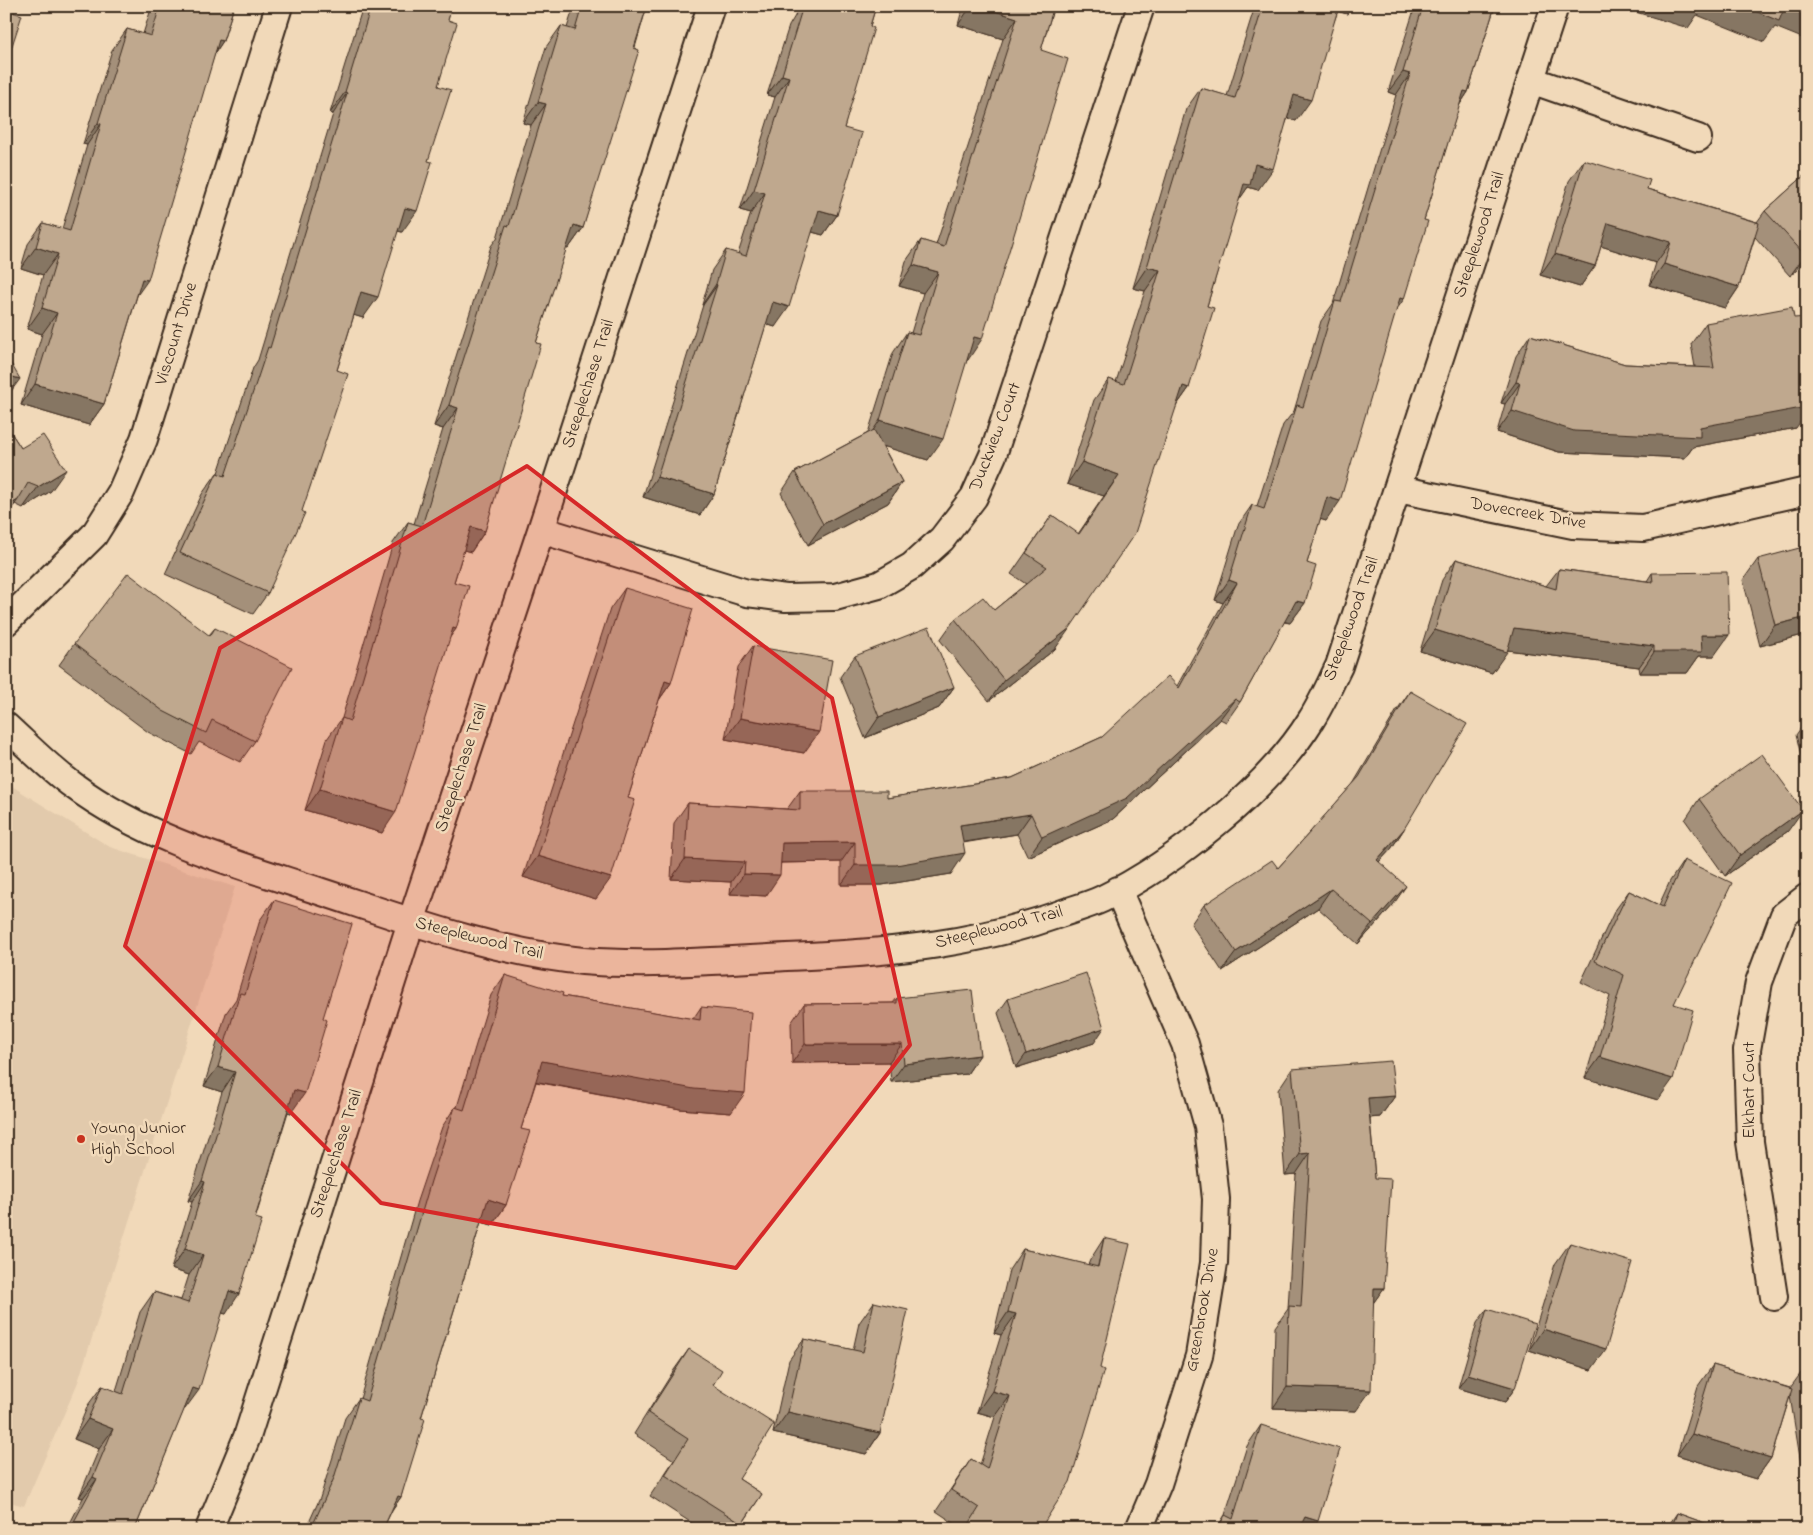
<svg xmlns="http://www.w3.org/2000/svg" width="1813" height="1535" font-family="'Indie Flower',sans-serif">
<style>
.built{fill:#e2caac}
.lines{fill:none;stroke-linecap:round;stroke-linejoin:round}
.street-casing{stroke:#3b2a1e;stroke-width:30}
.street{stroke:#f1d9b9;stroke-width:26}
.wall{fill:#a4907a;stroke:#3b2a1e}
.shaded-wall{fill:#867663;stroke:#3b2a1e}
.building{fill:#bfa88e;stroke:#3b2a1e}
.marked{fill:#d62828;fill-opacity:0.2;stroke:#d62828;stroke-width:4;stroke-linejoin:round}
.poi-dot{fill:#c8321e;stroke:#f1d9b9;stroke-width:2}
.labels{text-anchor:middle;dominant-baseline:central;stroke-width:5;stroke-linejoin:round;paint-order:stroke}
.street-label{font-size:18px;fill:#3b2a1e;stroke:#f1d9b9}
.poi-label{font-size:18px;fill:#3b2a1e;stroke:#f1d9b9;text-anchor:start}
</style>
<rect width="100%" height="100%" fill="#f1d9b9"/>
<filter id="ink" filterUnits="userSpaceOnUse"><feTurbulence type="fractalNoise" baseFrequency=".02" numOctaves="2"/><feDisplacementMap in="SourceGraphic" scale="10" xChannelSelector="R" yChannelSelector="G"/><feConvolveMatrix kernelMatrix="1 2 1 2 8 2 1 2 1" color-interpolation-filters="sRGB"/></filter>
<g filter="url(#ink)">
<path class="built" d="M6,779L15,788L110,847L235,887L78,1382L24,1506L6,1501Z"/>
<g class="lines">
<g class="street-casing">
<path id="street" d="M1531,80L1698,138
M1398,489L1573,525L1643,528L1807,491
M541,530L747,593L786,598L835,597L879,585L912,566L942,539L974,497L993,455L1141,6
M6,622L94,535L121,492L144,439L279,6
M6,726C28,746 50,769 74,786C147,840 237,864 322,892C407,920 493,952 583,961C657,967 734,959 809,956C894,952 979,943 1060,914C1074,909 1089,905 1102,899C1174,864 1269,788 1311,720C1322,703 1330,684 1339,666L1555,6
M1118,890L1185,1044L1208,1126L1216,1199L1214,1263L1199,1356L1158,1484L1139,1529
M1774,1297L1750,1142L1747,1050L1759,982L1784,915L1807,897
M209,1529L247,1437L411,922L541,530L711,6"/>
</g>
<use href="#street" class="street"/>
</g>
<path class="wall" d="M152,6H234L223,41L215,53L137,296L104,404L89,425L21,405L42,334L27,329L43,275L21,268L28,244L43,223L62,229L87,145L83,144L112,50L127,29L143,34Z
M363,6H452L448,20L438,86L402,232L398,231L363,318L354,315L268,593L253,614L165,574L202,494L217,473H218L253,368L258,360L333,114L330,113Z
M574,6H647L583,228L568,249L566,248L536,343L485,531L471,552L464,550L454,582L456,629L450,636L382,833L305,810L327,739L342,718L393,543L408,522L414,524L443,429L434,426L491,246L497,238L531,125L523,123L546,47L561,26L567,28Z
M798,6H876L870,26L844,128L837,215L823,235L812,232L775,327L766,324L714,494L700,515L643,497L703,305H702L712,270L726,250L738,254L751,213L740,210L775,97L767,95L789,26L795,16Z
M963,6H1054L1041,50L968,360H967L928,460L883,446L902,482L888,503L808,545L781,493L795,472L868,433L893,353L907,332L911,333L923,293L899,286L906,261L921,240L936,245L1003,39L958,25Z
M1255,6H1353L1347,14L1338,11L1296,121L1288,118L1258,190L1248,187L1238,201L1207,306L1189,388L1177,405L1055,649L989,701L940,640L955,619L994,610L1026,584L1011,574L1052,515L1078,534L1104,496L1067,484L1094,400L1109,379L1116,382L1145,291L1133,288L1186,109L1201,88L1227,96Z
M1417,6H1495L1468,92L1459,106L1397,308L1326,521L1320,519L1307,563L1305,603L1290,623L1284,622L1240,702L1226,722L1220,719L1113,819L1028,857L1017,834L963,843L951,874L882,885H841V862L781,863L766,896L730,894L731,882L671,879L674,823L688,803L787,809L800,791L887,798L1012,778L1102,737L1177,686L1223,603L1215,600L1238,525L1252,505L1257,506L1283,425L1294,411L1321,321L1333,304L1396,95L1388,92L1413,13Z
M1584,160L1647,189L1757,222L1765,211L1807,173V261L1790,276L1755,237L1739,287L1725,308L1649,285L1656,263L1601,246L1595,266L1580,287L1540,275L1569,181Z
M1706,323L1796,428L1693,447L1685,458L1559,452L1497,432L1505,404L1501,403L1516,356L1530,335L1625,364L1695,367L1691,344Z
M6,425L21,448L51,491L23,508L15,504L6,516Z
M1456,559L1546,586L1559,569L1647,581L1652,573L1714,656H1699L1687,673H1640L1639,667L1507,650L1492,673L1420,651L1442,580Z
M1758,559L1807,634L1760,646L1743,580Z
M625,588L671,683L659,700L596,899L523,877L610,609Z
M215,628L255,741L240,762L199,742L191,754L148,732L59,665L74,644L209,635Z
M753,646L804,753L725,739L738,667Z
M855,656L954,687L939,708L865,738L840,677Z
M1410,691L1404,829L1391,849L1379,862L1393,905L1358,944L1318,908L1222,971L1191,924L1204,905L1278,868L1353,784L1397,710Z
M1807,719V779L1796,735Z
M1699,799L1788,831L1725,876L1685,820Z
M1684,860L1674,1004L1658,1100L1585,1078L1610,996L1581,982L1614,912L1629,891L1659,905L1670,881Z
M274,900L291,1113L288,1112L226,1314L222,1313L185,1409H184L135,1529H67L83,1498L79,1497L99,1449L74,1439L88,1405L102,1386L116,1391L140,1312L154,1292L181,1300L189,1275L171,1269L192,1202L188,1201L222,1092L204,1086L226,1013L236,999L260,920Z
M505,975L562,996L693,1019L701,1007L731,1113L680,1109L536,1082L521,1129L506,1205L492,1225L481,1222L421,1418L401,1497L393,1508L383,1529H306L320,1498L345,1418L359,1398L360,1399L417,1201L442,1127L455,1107H457L491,995Z
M897,998L980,1055L967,1074L891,1082L889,1062L792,1063L791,1023L804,1004L893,1003Z
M1008,999L1094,1043L1016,1068L998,1013Z
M1292,1069L1395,1096L1380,1117L1370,1118L1384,1288L1373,1303L1356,1411L1273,1408L1275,1327L1288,1309L1296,1174L1285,1175L1278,1090Z
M1104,1238L1040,1529H963L936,1511L971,1459L980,1465L995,1417L977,1412L1001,1335L994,1333L1009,1270L1023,1249L1088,1265L1090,1260Z
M1570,1243L1591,1370L1529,1350L1555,1264Z
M874,1302L880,1433L866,1454L773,1433L789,1360L804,1339L853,1350L859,1323Z
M1487,1309L1515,1388L1505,1402L1458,1388L1477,1323Z
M689,1349L713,1385L739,1479L762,1494L739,1529H701L650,1496L674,1460L634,1434L674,1370Z
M1713,1365L1790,1388L1804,1369H1807V1463L1801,1464L1790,1396L1771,1458L1756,1479L1677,1455L1698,1386Z
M1261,1425L1313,1529H1216L1225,1515L1247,1446Z
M1677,1513L1721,1529H1666Z
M1511,1521L1534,1529H1505Z"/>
<path class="shaded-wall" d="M971,6H980L1017,18L1003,39L958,25Z
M1332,6H1353L1347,14L1330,9Z
M1628,6H1791L1807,13V40L1775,27L1764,42L1697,15L1688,28L1626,9Z
M219,40L223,41L209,62Z
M6,51L10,52L6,58Z
M1403,72L1410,74L1396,95L1388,92Z
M782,75L789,77L775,97L767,95Z
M1464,91L1468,92L1454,113Z
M345,92L347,93L333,114L330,113Z
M1294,95L1311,100L1296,121L1280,116Z
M538,102L546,104L531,125L523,123Z
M98,123L101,124L87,145L83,144Z
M1255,164L1273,169L1258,190L1248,187L1235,206L1242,186Z
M754,190L765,193L751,213L740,210Z
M405,208L417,211L402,232L390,229Z
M819,210L837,215L823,235L805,230Z
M1608,223L1671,242L1656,263L1594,244Z
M574,225L583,228L568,249L559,246Z
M36,247L58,254L43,275L21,268Z
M1807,253V261L1790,276L1805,255Z
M1555,254L1595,266L1580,287L1540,275Z
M1664,264L1739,287L1725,308L1649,285Z
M913,265L938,272L923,293L899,286Z
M1147,267L1160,270L1145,291L1133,288Z
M142,279L148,280L133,301Z
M716,284L717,285L703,305H702Z
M361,292L378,297L363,318L346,313Z
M1400,298L1404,299L1390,319Z
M773,302L789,307L775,327L759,322Z
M42,308L57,313L42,334L27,329Z
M974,337L982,339L968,360L959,358Z
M6,375L20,379L6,398Z
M1516,382L1520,383L1505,404L1501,403Z
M35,384L104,404L89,425L21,405Z
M1183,386L1189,388L1174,409Z
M1807,393V412L1796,428L1693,447L1685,458L1559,452L1497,432L1512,411L1700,427Z
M449,405L458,408L443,429L434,426Z
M880,420L943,439L928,460L866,441Z
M1082,462L1119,475L1104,496L1067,484Z
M66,470L51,491L23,508L38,487Z
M657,477L714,494L700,515L643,497Z
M902,482L888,503L808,545L823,524Z
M1327,497L1340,501L1326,521L1313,517Z
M18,500L6,516V507Z
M471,527L485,531L471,552L456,548Z
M1229,580L1237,583L1223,603L1215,600Z
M1296,601L1305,603L1290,623L1282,621Z
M1807,617V634L1760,646L1775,625Z
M453,628L456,629L441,650Z
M1070,628L1055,649L989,701L1004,680Z
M1514,628L1654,646L1639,667L1499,649Z
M1435,630L1507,652L1492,673L1420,651Z
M1701,635H1729L1714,656H1699L1687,673H1640L1654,652Z
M665,681L671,683L656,704Z
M954,687L939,708L865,738L879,717Z
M1235,699L1220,719L1113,819L1028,857L1042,837Z
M740,718L819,732L804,753L725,739Z
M320,789L396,812L382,833L305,810Z
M1803,810L1788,831L1725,876L1740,855Z
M1031,814L1017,834L946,845L960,825Z
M1404,829L1391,849L1363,879L1377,860Z
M855,842L841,862L767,863L782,843Z
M965,853L951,874L882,885H841L855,865Z
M538,856L611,878L596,899L523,877Z
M685,859L745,862L731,882L671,879Z
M744,874L780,875L766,896L730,894Z
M1406,886L1393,905L1358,944L1372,924Z
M1331,889L1318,908L1222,971L1236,952Z
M1104,1028L1094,1043L1016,1068L1026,1054Z
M805,1044H902L889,1062L792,1063Z
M980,1055L967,1074L891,1082L904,1064Z
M1600,1057L1673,1079L1658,1100L1585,1078Z
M542,1061L745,1093L731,1113L680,1109L528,1080Z
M218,1067L235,1072L222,1092L204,1086Z
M294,1090L305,1093L291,1113L280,1110Z
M1395,1096L1380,1117L1354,1119L1368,1098Z
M1310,1153L1296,1174L1285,1175L1300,1154Z
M202,1181L205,1182L192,1202L188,1201Z
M488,1199L506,1205L492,1225L474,1219Z
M185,1249L203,1255L189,1275L171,1269Z
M1374,1288H1384L1369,1309Z
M229,1291L239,1294L226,1314L215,1311Z
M1008,1312L1016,1314L1001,1335L994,1333Z
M1543,1329L1606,1349L1591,1370L1529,1350Z
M1468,1374L1515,1388L1505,1402L1458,1388Z
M1287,1387L1371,1390L1356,1411L1273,1408Z
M193,1388L199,1390L185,1409L179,1407Z
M992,1391L1010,1396L995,1417L977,1412Z
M788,1412L880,1433L866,1454L773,1433Z
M88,1419L113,1429L99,1449L74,1439Z
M1692,1434L1771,1458L1756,1479L1677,1455Z
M1807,1456V1463L1801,1464Z
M93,1477L97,1479L83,1498L79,1497Z
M398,1496L401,1497L387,1517Z
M1305,1517L1318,1521L1313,1529H1297Z"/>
<path class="building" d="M160,6H234L223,41L219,40L148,280L142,279L104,404L35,384L57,313L42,308L58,254L36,247L43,223L70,231L101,124L98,123L127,29L151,36Z
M371,6H452L448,20L457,23L438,86L451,90L428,161L432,162L417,211L405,208L378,297L361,292L337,370L348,374L302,511L305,513L268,593L180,553L217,473L225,476L268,347L270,348L347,93L345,92Z
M582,6H647L634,48L639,50L583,228L574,225L536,343L541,344L485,531L471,527L454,582L469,586L456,629L453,628L396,812L320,789L342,718L350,721L408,522L422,526L458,408L449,405L506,225L509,226L546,104L538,102L561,26L575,30Z
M803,6L806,7L807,6H876L870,26L874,28L844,128L862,133L837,215L819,210L789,307L773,302L714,494L657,477L717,285L716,284L726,250L746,256L765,193L754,190L789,77L782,75Z
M980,6H1054L1041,50L1068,59L982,339L974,337L943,439L880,420L907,332L919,335L938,272L913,265L921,240L944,247L1017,18Z
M1263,6H1339L1311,100L1294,95L1273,169L1255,164L1250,185L1244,184L1207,306L1214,308L1189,388L1183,386L1135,533L1070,628L1004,680L955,619L983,597L994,610L1047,567L1026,553L1052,515L1079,534L1119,475L1082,462L1109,379L1124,384L1160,270L1147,267L1201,88L1235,98Z
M1423,6H1495L1468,92L1464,91L1424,220L1428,221L1404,299L1400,298L1340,501L1327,497L1307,563L1316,566L1305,603L1296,601L1240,702L1235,699L1127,798L1042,837L1031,814L960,825L965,853L896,865H855V842L782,843L780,875L744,874L745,862L685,859L688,803L800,810V791H887V798L1012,778L1102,737L1168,676L1179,688L1237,583L1229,580L1252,505L1264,509L1297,405L1303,407L1335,301L1341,302L1410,74L1403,72Z
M1743,6H1785L1779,21Z
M1791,6H1807V13Z
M6,10L22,15L10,52L6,51Z
M1584,160L1650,180L1647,189L1759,223L1739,287L1664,264L1671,242L1608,223L1595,266L1555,254Z
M1807,173V253L1805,255L1765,211Z
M1792,307L1794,318L1807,317V407L1700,427V437L1574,431L1512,411L1520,383L1516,382L1530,335L1625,364L1714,368L1706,323Z
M6,355L20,379L6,375Z
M6,425L21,448L43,435L66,470L38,487L28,483L18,500L6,507Z
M874,430L902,482L823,524L795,472Z
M1807,546V617L1775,625L1758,559Z
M1456,559L1556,589L1559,569L1653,582L1652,573L1727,572L1729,635H1701L1702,652H1654V646L1514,628L1507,652L1435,630Z
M128,573L210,636L215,628L292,667L255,741L212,720L206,733L163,711L74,644Z
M625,588L693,609L671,683L665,681L628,798L635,800L611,878L538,856Z
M929,627L954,687L879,717L855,656Z
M753,646L832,660L819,732L740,718Z
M1410,691L1467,724L1404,829L1377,860L1406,886L1372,924L1331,889L1236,952L1204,905L1272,860L1278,868L1359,777Z
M1762,754L1803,810L1740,855L1699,799Z
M1684,860L1732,883L1674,1004L1693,1010L1673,1079L1600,1057L1624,975L1595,961L1629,891L1663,907Z
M274,900L352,924L323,1018L327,1020L305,1093L294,1090L255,1218L262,1220L239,1294L229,1291L199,1390L193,1388L135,1529H70L97,1479L93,1477L113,1429L88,1419L102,1386L123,1394L154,1292L188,1303L203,1255L185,1249L205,1182L202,1181L235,1072L218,1067L240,993L245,994Z
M1086,973L1104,1028L1026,1054L1008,999Z
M505,975L563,993L562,996L700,1020L701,1007L751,1012L745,1093L694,1089L542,1061L521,1129L530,1131L506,1205L488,1199L421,1418L425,1419L401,1497L398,1496L383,1529H311L334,1478L359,1398L367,1401L431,1181L455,1107L464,1110Z
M972,990L980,1055L904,1064L902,1044H805L804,1004L897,1003V998Z
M1391,1061L1395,1096L1368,1098L1375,1178L1391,1179L1384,1288H1374L1371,1390L1287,1387L1289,1306L1301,1307L1310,1153L1300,1154L1292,1069Z
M1104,1238L1130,1244L1100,1368L1104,1370L1070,1482L1040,1529H966L979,1508L951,1490L971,1459L987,1469L1010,1396L992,1391L1016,1314L1008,1312L1023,1249L1098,1267Z
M1570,1243L1632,1262L1606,1349L1543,1329Z
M874,1302L908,1310L880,1433L788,1412L804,1339L863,1352Z
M1487,1309L1535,1324L1515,1388L1468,1374Z
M689,1349L722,1370L713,1385L774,1424L739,1479L762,1494L742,1524L665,1475L688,1439L648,1413Z
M1713,1365L1792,1389L1771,1458L1692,1434Z
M1804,1369H1807V1388Z
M1261,1425L1340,1449L1318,1521L1305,1517L1299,1529H1218L1225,1515L1233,1519Z
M1677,1513L1721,1529H1671Z
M1420,1521L1442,1529H1418Z
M1511,1521L1534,1529H1508Z"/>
</g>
<path class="marked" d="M527,466L832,698L910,1045L736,1268L381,1203L125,946L220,648Z"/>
<circle class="poi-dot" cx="81" cy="1139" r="5"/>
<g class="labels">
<g class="street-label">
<text transform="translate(1480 235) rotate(-72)">Steeplewood Trail</text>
<text transform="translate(177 334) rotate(-73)">Viscount Drive</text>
<text transform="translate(589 384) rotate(-72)">Steeplechase Trail</text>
<text transform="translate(996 437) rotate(-69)">Duckview Court</text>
<text transform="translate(1528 514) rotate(10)">Dovecreek Drive</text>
<text transform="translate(1352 619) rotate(-70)">Steeplewood Trail</text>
<text transform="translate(462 768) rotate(-72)">Steeplechase Trail</text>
<text transform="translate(999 928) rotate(-14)">Steeplewood Trail</text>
<text transform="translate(479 939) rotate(14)">Steeplewood Trail</text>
<text transform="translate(1750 1090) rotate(-90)">Elkhart Court</text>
<text transform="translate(337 1154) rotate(-72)">Steeplechase Trail</text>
<text transform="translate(1203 1310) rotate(-80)">Greenbrook Drive</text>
</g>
<g class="poi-label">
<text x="91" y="1129">Young Junior<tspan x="91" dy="21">High School</tspan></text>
</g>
</g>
<rect width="1813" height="1535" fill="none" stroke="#f1d9b9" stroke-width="25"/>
<rect x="12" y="12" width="1788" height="1510" fill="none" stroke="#3b2a1e" stroke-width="2" filter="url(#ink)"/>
</svg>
